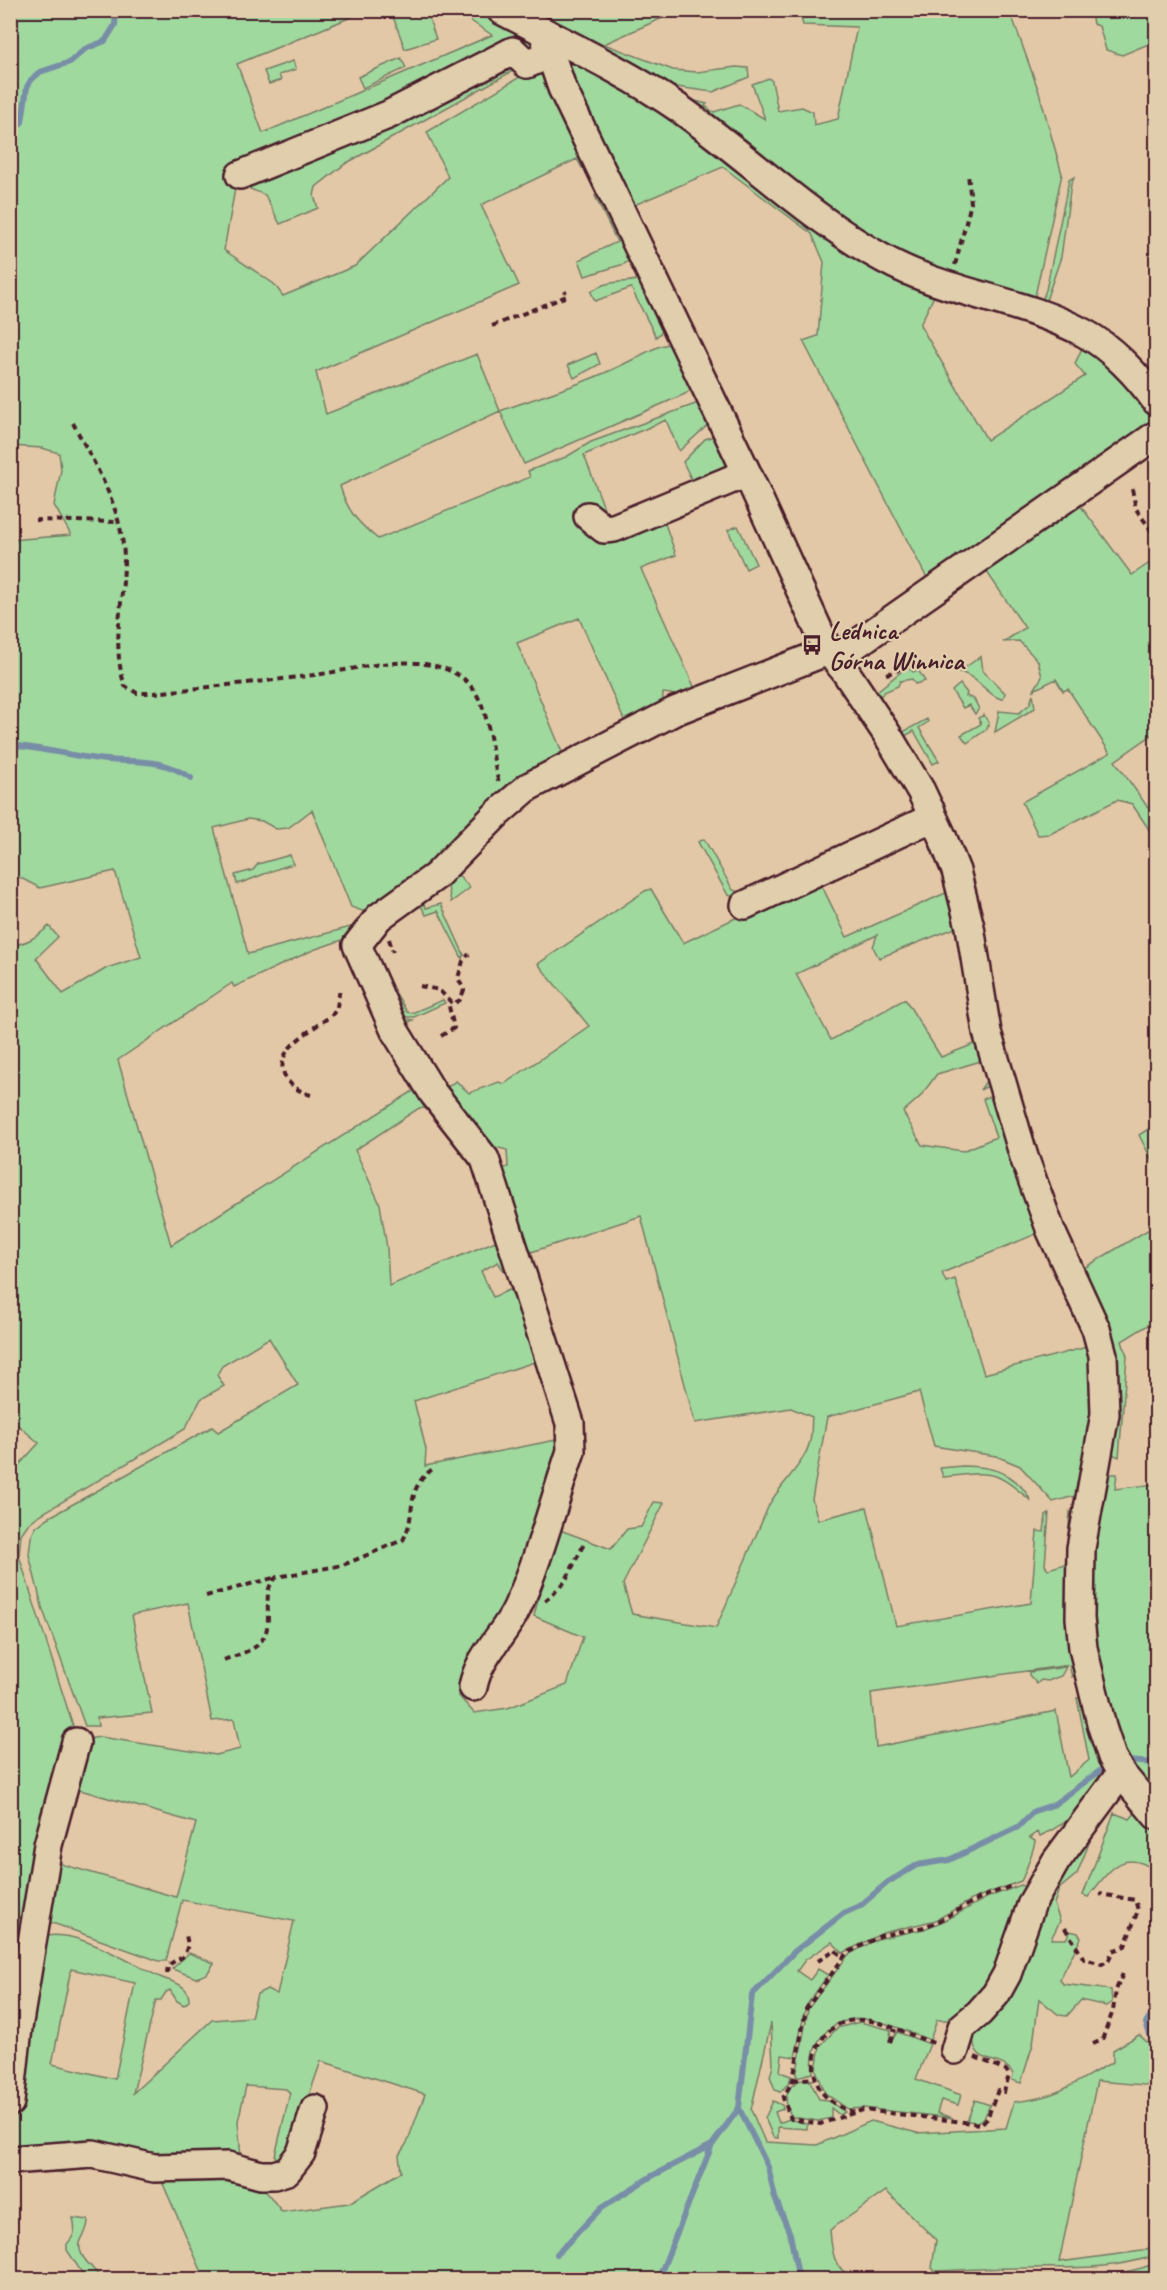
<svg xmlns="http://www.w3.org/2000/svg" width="1167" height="2290" font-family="Caveat,sans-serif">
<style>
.green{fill:#a0d99e;stroke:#757c64;stroke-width:1.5;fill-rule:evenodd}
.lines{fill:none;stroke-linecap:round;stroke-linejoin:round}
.stream{stroke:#788ea7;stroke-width:6}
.minor-casing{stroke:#4a1f2b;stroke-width:32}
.path{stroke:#4a1f2b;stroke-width:4;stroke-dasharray:6 4.5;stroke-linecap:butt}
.minor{stroke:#e0ceac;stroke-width:27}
.labels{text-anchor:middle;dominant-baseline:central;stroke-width:4.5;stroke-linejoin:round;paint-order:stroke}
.poi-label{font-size:26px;font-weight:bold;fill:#4a1f2b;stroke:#e0ceac;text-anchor:start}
</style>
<rect width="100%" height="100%" fill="#e3c8a7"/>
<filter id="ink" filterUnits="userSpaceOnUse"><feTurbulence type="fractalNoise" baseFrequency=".0167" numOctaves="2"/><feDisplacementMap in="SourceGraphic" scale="12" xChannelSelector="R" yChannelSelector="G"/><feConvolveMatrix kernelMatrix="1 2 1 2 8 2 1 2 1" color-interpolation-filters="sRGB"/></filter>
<g filter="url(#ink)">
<path class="green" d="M10,11H366L237,64L263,133L492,35L456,11H488L529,34L535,44L530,53L517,44H510L380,112L232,173L236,183L394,118L508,61H513L516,64L511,72L345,164L316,187L314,196L318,208L280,224L265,195L236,183L224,250L274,284L283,296L355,266L448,177L427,132L540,65L545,68L591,162L582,168L577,159L481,205L519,285L316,372L326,414L477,354L500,411C544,395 590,382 632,360C646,353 664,340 680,345L695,377V386L685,394L524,464L500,411L340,486C347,511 359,524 378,539L530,477L528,471L566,457L591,442L701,402L709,424L679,451L666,420L584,455L609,521L601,511L577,521L595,535H612L726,489L663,518L676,555L641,569L697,693L792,657L745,679L681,702L671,694L663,693L662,711L620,732L614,730L622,725L624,720L579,618L517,643L564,757L588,745L589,748L514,793L431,875L377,911L368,913L351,907L312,810L288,828L276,829L262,821L248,819L214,828L248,954L366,923L345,939L313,950L234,987L232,983L118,1060L171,1245L421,1086L463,1137L484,1176L480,1181L471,1151L435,1109L419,1108L355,1150L380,1204L387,1248L389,1286L498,1240L485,1196L491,1198C498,1220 515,1250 510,1272L506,1274L498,1262L481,1271L493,1297L509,1290H520L544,1359L414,1401L426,1449L425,1466L566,1438V1450L520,1587L511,1606L466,1663L459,1696L474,1713L508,1708L567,1685L583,1637L534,1616L539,1595L533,1584L552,1527L611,1549L627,1529L641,1527L654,1502L664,1503L623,1584L632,1614L716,1628L769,1505C780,1484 805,1464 810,1441C812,1433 811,1424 812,1417L791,1408L695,1423L641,1216L522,1255L494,1171L508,1167L507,1150L484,1144L439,1092L456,1081L469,1093L499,1082L504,1084L589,1026L538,964L645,891L651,889L683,943L931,825L936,835L931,841L926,830L819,880L847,937L950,891L934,850L942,848C951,873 984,973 968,992L960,926L879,958L873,947L877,935L796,974L831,1040L905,999L941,1057L977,1043L971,1013L979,1012L996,1079L994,1083L980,1090L987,1080L981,1061L937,1074L920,1097L903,1112L922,1145L963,1151L996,1137L983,1099L998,1093L1044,1226L1041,1232L942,1273L946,1282L955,1279L984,1374L1087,1347L1072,1308L1067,1307H1081C1102,1353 1102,1396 1095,1445C1093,1462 1091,1479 1082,1494L1053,1502L1020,1466L996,1456L934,1446L919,1392L827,1417L812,1499L818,1520L867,1507L896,1626L1031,1603L1037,1531L1044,1532L1046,1515L1049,1513L1045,1565L1048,1569L1066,1564L1070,1512L1074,1519L1075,1614L1083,1672L1072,1677L1069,1665L871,1693L876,1747L1056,1711L1069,1777L1089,1760L1077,1698L1090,1697L1113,1774L1108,1782L1087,1793L1088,1803C1073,1817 1058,1828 1040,1836L1038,1832L1030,1838L1035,1841C1035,1845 1023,1879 1021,1881L975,1898L936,1920L883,1933L843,1953L832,1942L805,1960L797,1971L810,1980L818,1969L828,1975L806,2006L795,2057L782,2055L780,2072L791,2076L789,2083L780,2092L775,2090L770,2076L773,2066L771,2023L751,2110L765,2142L817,2145L871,2121L917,2133L1006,2128L1014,2102C1062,2097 1074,2082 1113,2062V2050L1139,2035L1156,2050V2086L1097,2081L1059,2262L1142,2251L1156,2245V2255C1110,2271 1067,2267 1018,2268C991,2268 963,2270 935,2271L932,2268L936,2240L886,2191L830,2230C832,2254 833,2266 853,2279H205L159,2175L90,2159L63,2163L64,2173L48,2171L47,2162L96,2157L162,2172L222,2169L236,2172L255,2177L282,2212L349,2203L401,2172L399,2155L407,2143L425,2094L321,2061L286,2162L279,2164L275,2156L290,2093L286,2089L246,2086L238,2121L241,2159L198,2158L179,2165L157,2164L91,2148L11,2154V2121L17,2101L39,1938C73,1925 129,1963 160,1977C168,1981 178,1981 185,1989C188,1992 189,1997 189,2001L184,2005L177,2001L170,1990L166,1992L161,2000H156L133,2093L212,2020L251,2017L257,1994L267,1989L277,1994L294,1921L182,1900L166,1961H159L44,1920L52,1852L60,1818L65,1816L54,1862L176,1897L196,1823L73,1788L70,1796L68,1785L82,1740L100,1737L216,1755L240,1749L234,1719L212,1721L188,1603L132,1615L152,1713L97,1718L98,1726H85L43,1610L29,1555L31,1537L36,1527L48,1518L212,1427L218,1432L298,1385L269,1338L222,1366L217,1375L224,1386L201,1399L185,1429L38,1516L28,1524L21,1534L19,1556L74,1729L46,1833L15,2018L11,2064L10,1475L39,1443L11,1419V946C27,943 37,937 49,926L58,937L36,958L63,994L107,968L141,957L115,871L40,888L11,873V540L71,535L54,505L61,470L59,453L42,448L11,446ZM71,1969L135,1983L115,2079L52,2064Z
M399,11H422L427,13L436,39L405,49L392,14Z
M518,11H678L604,44L673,70L697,72L736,67L748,68L749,77L713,92L662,85Z
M799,11H1010L1039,92L1062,174L1035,296L1030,302L892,256L679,97L707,104L705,106L714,112L739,104L765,119L752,84L769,78L772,81L778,111L802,107L813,112L814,125L838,119L857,27L803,25Z
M1083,11H1156V41L1122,55L1106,50L1099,26L1093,24L1091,13Z
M559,52L622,79L814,218L1013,319L934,296L920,325L987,440L1085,376L1075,364L1082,348L1037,326L1082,340L1153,410V430L930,584L803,341L818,336L824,262L812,234L723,167L632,206Z
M401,58L406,68L363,88L358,77Z
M293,61L296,69L279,75L281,80L269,84L264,71Z
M1074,177L1071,184L1061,257L1044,306L1041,303L1046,290L1069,180Z
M599,194L634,257L624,264L585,276L579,260L617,242L595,196Z
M644,277L667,327L656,337L631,288L595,301L591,292C612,276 630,286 644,277Z
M596,353L600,364L574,378L568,365Z
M717,435L735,464L696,489L683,462L705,439Z
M1077,501L1132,575L1151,562L1156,569V732L1115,761L1156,819V840L1132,804L1117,800L1050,834L1038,835L1022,802L1110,753L1068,689L1063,691L1056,679L1034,690L1042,677L1038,661L1019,641L1003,642L1025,628L985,569L859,655L857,669L851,656Z
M738,526L756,564L746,569L728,530Z
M981,656L983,671L1005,693L1003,699C991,699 976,675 959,672Z
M907,667L913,672L918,670L925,681L915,684L912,679L900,681L898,686L884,692L875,702L871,696Z
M960,684L967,693L966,696L974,699L979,709L975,714L969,705L963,708L952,691Z
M1033,694L1035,708L995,732L999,711L1019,713L1030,704Z
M984,715L989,723L987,729L967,743L961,735L981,724L978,718Z
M927,719L928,722L919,728L939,761L933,764L914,731L905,736L903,732Z
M544,784L548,785L520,802L455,871L470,888L451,902L447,882L449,871L521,799Z
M704,839L733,890L742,893V899L728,895L698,842Z
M290,855L293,864C273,869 257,878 237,884L235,875L253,870L258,864Z
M419,895L426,908L441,904L464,955L462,958L438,911L426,915L421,906L395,918Z
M385,919L388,924C366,944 372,958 384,981L388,980L407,1012L412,1013L443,1000L445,1003L414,1017H406L395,1000L405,1019L413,1020L399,1028C390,1009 361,957 369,937C372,930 379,924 385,919Z
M1156,1124V1168L1139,1135Z
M1156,1225V1320L1122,1341L1127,1356L1119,1457L1105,1451L1079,1271Z
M963,1466C992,1466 1017,1473 1031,1501C993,1468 991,1472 943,1477L940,1468Z
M1107,1474H1117L1115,1489L1156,1484V1807L1136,1784L1106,1717L1086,1572Z
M1066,1667L1061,1676L1048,1681L1041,1680L1037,1684L1029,1675V1672Z
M1136,1803L1156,1821V1871C1122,1846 1109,1872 1088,1897L1083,1895L1114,1813L1130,1819L1135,1813L1130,1809Z
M1102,1810L1077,1874L1059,1889L1054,1904L1060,1921L1051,1939H1066L1070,1931L1078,1933L1081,1938L1060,1979L1063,1984L1111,1990L1112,2002L1106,2006L1081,2000L1067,2016L1059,2015L1039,1999L1033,2044L1021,2083L1012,2080L1013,2074C1002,2053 972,2070 973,2033L1028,1929Z
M1021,1885L1025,1887L1022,1907L1001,1972L955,2020H937L930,2040C899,2029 858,2005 828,2030C815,2041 811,2057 813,2073L796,2077L808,2009L848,1955L877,1939L924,1929L948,1919L986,1898Z
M189,1953L214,1963L207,1974L196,1978L172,1969Z
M860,2022L891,2030L889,2041L891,2042L897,2032L930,2044L916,2079L961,2095L958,2105L941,2100L937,2113L953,2118L863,2108L848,2109L825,2093L816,2070L820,2046L837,2028Z
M803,2079L812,2080L810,2081L819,2099L827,2100L845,2112L840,2115L831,2108V2118L818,2121L792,2117C782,2102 785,2085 803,2079Z
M975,2100L990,2105L984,2118L977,2122L967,2121Z
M773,2101L782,2105L783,2109L775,2112L779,2123L789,2119L807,2124V2129L778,2127V2138L773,2137L765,2118Z
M73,2218L88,2220C88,2231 83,2234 80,2243C77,2257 95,2269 102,2279H86L67,2250V2244C75,2236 76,2229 73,2218Z
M1156,2263V2279H960C980,2278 1000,2276 1020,2276C1066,2276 1112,2281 1156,2263Z"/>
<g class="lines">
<path class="stream" d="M10,135L22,122L27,87L31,80L40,72L70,62L85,49L105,41L115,25L116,10
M10,745C40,748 68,755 98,759C135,764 156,755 191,778
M1125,1761L1156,1763
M1156,2003L1155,2011L1146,2023L1156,2052
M739,2108L768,2167L775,2198L790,2234L799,2280
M557,2254L602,2207L652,2176L712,2145
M658,2280L712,2145L739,2108L752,1995L795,1951L844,1913L860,1906L888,1882L917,1865L949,1860L1018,1827L1034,1811L1053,1805L1104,1768"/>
<g class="minor-casing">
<path id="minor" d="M501,10C562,42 624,70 680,109C748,157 811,219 884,259C947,294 1021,299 1084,333C1111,347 1138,376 1156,401
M543,32L562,88L747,473L828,651L845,671L887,734L921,791L942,836L956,871L970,927L987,1032L1024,1157L1051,1231L1096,1329L1103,1355L1105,1414L1081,1548L1080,1618L1083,1648L1102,1727L1112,1757L1121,1773L1156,1815
M240,175L388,115L513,51L527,64L550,54
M588,516L604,529L614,528L747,473
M835,659L1156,435
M745,905L925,821L931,811
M473,1687C479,1655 504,1636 517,1608C539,1560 554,1501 571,1451L570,1423L485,1159L433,1093L395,1031L357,945L379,917L436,876L498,813L528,787L675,711L828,651
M955,2050L962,2027L979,2013L996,1994L1007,1974L1032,1903L1056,1861L1121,1773
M10,2102L18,2028L48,1845L76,1742
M10,2160L93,2154L154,2168L228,2166L261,2175H274L287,2171L301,2153L315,2109"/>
</g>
<path class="path" d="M955,265L971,203L968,174
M492,326L567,296L565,291
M73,423C96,467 125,512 124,564C123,605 111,646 125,686L137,693H154C207,687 261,682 314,675C347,671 384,660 418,663C434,665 452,669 465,680C492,704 489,750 499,783
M1132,489L1136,509L1153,533
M35,520L118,522
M886,674L894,672L910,663
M389,939L393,952
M420,986L439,990L453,1004L460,1000L464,990L458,978L463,961L469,954
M441,1036L454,1028L448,1002
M311,1095C291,1090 273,1071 288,1050C299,1036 319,1025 333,1014L337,1007L340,987
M206,1596L273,1578
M545,1601L565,1582L584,1544
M224,1660C234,1656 246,1653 255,1647C281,1628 256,1592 277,1577L343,1565L403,1540C418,1513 403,1489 434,1468
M1065,1928L1084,1959L1102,1964L1109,1960L1112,1951L1125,1946L1138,1910L1135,1900L1100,1894
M818,1961L834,1950L844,1957
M167,1974L168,1965L184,1956L188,1945L186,1935
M890,2042L895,2029
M1093,2044L1102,2040L1113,2011L1116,1990L1124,1971
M975,2057L1006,2070L1009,2075L1004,2092L998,2090L987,2119L980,2124L863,2110L820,2124L791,2119L783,2098L793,2080L806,2009L846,1954L880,1936L924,1927L939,1921L980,1898L1014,1885
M793,2080L815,2078
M854,2112C844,2109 834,2105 826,2097C801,2070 817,2023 855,2020C880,2018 910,2036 934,2043"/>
<use href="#minor" class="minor"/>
</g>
</g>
<defs>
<g id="bus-bare" transform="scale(1.62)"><path d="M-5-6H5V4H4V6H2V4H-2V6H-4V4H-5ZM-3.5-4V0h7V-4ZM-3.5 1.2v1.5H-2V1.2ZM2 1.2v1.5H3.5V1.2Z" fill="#4a1f2b" stroke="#e0ceac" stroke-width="2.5" paint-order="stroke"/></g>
</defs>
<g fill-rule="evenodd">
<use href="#bus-bare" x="812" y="645"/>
</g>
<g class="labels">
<g class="poi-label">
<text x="829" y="630">Lednica<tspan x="829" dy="30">Górna Winnica</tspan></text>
</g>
</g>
<rect width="1167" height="2290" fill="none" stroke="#e0ceac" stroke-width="36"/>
<rect x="18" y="18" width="1131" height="2254" fill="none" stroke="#4a1f2b" stroke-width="2" filter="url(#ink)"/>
</svg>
